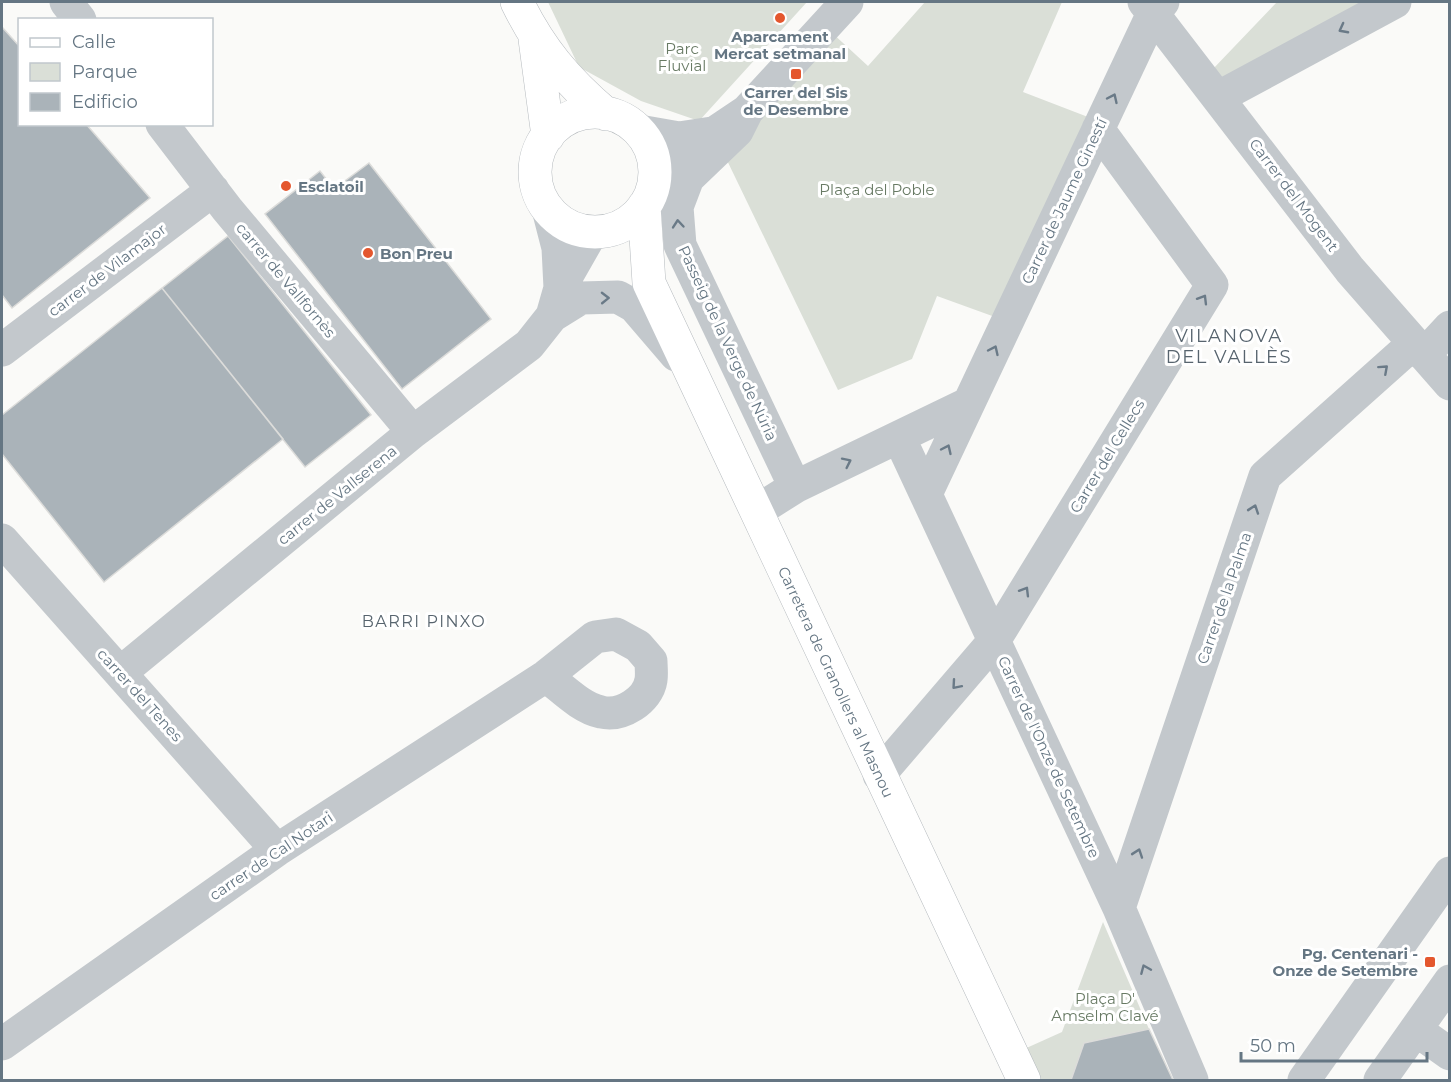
<svg xmlns="http://www.w3.org/2000/svg" width="1451" height="1082" font-family="Montserrat,sans-serif">
<style>
.green{fill:#dadfd7}
.building{fill:#aab3b9;stroke:#dcdcda;stroke-width:1.5}
.lines{fill:none;stroke-linecap:round;stroke-linejoin:round}
.major-casing{stroke:#b5babe;stroke-width:34}
.minor{stroke:#c3c8cc;stroke-width:33}
.major{stroke:#fff;stroke-width:33}
.oneway{stroke:#6a7a87}
.poi-dot{fill:#e4572e;stroke:#fff;stroke-width:2}
.labels{text-anchor:middle;dominant-baseline:central;stroke-width:6;stroke-linejoin:round;paint-order:stroke}
.poi-label{font-size:15px;font-weight:bold;fill:#657683;stroke:#fff}
.park-label{font-size:15px;fill:#687a64;stroke:#fff}
.street-label{font-size:15px;fill:#657683;stroke:#fff}
.neighbourhood-label{font-size:16px;letter-spacing:1.5px;fill:#57646e;stroke:#fff}
.quarter-label{font-size:18px;letter-spacing:1.5px;fill:#57646e;stroke:#fff}
</style>
<rect width="100%" height="100%" fill="#fafaf8"/>
<path class="green" d="M548,2H807L699,121L641,101L579,67Z
M925,2H1062L1023,92L1088,117L995,317L937,296L912,359L838,390L722,150L830,31L868,66Z
M1277,2H1366L1221,84L1212,70Z
M1103,922L1149,1029L1084,1043L1071,1080H1036L1022,1050L1062,1032Z"/>
<path class="building" d="M2,27L20,47V124H86L150,198L12,308L2,295Z
M369,163L491,319L402,389L265,214L320,171L334,189Z
M228,236L371,415L305,467L162,288Z
M162,288L283,439L104,582L2,454V415Z
M1149,1029L1173,1080H1071L1084,1043Z"/>
<g class="lines">
<g class="major-casing">
<path id="major" d="M517,2C540,49 566,80 606,114
M535,39L548,136
M535 172a60 60 0 1 1 120 0a60 60 0 1 1-120 0Z
M644,206L649,283L1024,1080"/>
</g>
<path class="minor" d="M66,2L80,20
M1144,2L1350,270L1450,384
M1219,97L1395,2
M747,111L737,131L688,178L677,207L680,245L795,487
M162,124L227,209L413,432
M639,131L679,138L712,133
M655,178L683,154L747,111L847,2
M548,209L558,248L560,288
M552,316L581,298L618,297L634,306L676,355
M2,350L213,190
M1424,355L1450,327
M899,437L1119,908L1192,1080
M926,494L1154,11L1163,2
M757,511L795,487L969,403
M2,540L277,850
M120,673L413,432L529,345L552,316L560,288L592,232
M879,775L994,641L1212,285L1098,129
M1119,908L1265,476L1414,343
M1416,1030L1450,1054
M2,1044L277,850L546,676L595,637L616,634L638,646L651,661C651,667 652,674 651,680C648,700 622,717 601,712C581,708 562,688 546,676
M1304,1080L1450,873
M1380,1080L1450,981"/>
<use href="#major" class="major"/>
</g>
<defs><path id="oneway-chevron" d="M-2-3.5L2.5 0L-2 3.5" fill="none" stroke-width="1.6" stroke-linecap="round" stroke-linejoin="round" transform="scale(1.5)"/></defs>
<g class="oneway">
<use href="#oneway-chevron" transform="translate(1343 29) rotate(152)"/>
<use href="#oneway-chevron" transform="translate(1113 98) rotate(-65)"/>
<use href="#oneway-chevron" transform="translate(678 224) rotate(-95)"/>
<use href="#oneway-chevron" transform="translate(605 298) rotate(-1)"/>
<use href="#oneway-chevron" transform="translate(1203 299) rotate(-59)"/>
<use href="#oneway-chevron" transform="translate(994 350) rotate(-65)"/>
<use href="#oneway-chevron" transform="translate(1384 369) rotate(-42)"/>
<use href="#oneway-chevron" transform="translate(947 449) rotate(-65)"/>
<use href="#oneway-chevron" transform="translate(847 462) rotate(-26)"/>
<use href="#oneway-chevron" transform="translate(1254 509) rotate(-71)"/>
<use href="#oneway-chevron" transform="translate(1025 591) rotate(-59)"/>
<use href="#oneway-chevron" transform="translate(956 685) rotate(131)"/>
<use href="#oneway-chevron" transform="translate(1138 853) rotate(-71)"/>
<use href="#oneway-chevron" transform="translate(1145 969) rotate(-113)"/>
</g>
<g class="poi-dot">
<circle cx="780" cy="18" r="6"/>
<rect x="790" y="68" width="12" height="12" rx="3"/>
<circle cx="286" cy="186" r="6"/>
<circle cx="368" cy="253" r="6"/>
<rect x="1424" y="956" width="12" height="12" rx="3"/>
</g>
<g class="labels">
<g class="poi-label">
<text x="780" y="36">Aparcament<tspan x="780" dy="17">Mercat setmanal</tspan></text>
<text x="796" y="92">Carrer del Sis<tspan x="796" dy="17">de Desembre</tspan></text>
<text x="298" y="186" text-anchor="start">Esclatoil</text>
<text x="380" y="253" text-anchor="start">Bon Preu</text>
<text x="1418" y="953" text-anchor="end">Pg. Centenari -<tspan x="1418" dy="17">Onze de Setembre</tspan></text>
</g>
<g class="park-label">
<text x="682" y="48">Parc<tspan x="682" dy="17">Fluvial</tspan></text>
<text x="877" y="189">Plaça del Poble</text>
<text x="1105" y="998">Plaça D'<tspan x="1105" dy="17">Amselm Clavé</tspan></text>
</g>
<g class="street-label">
<text transform="translate(1294 195) rotate(53)">Carrer del Mogent</text>
<text transform="translate(1064 201) rotate(-65)">Carrer de Jaume Ginestí</text>
<text transform="translate(107 270) rotate(-37)">carrer de Vilamajor</text>
<text transform="translate(286 280) rotate(50)">carrer de Vallfornès</text>
<text transform="translate(728 343) rotate(65)">Passeig de la Verge de Núria</text>
<text transform="translate(1107 456) rotate(-59)">Carrer del Cellecs</text>
<text transform="translate(337 495) rotate(-39)">carrer de Vallserena</text>
<text transform="translate(1224 598) rotate(-71)">Carrer de la Palma</text>
<text transform="translate(836 682) rotate(65)">Carretera de Granollers al Masnou</text>
<text transform="translate(140 695) rotate(48)">carrer del Tenes</text>
<text transform="translate(1049 757) rotate(65)">Carrer de l'Onze de Setembre</text>
<text transform="translate(271 856) rotate(-34)">carrer de Cal Notari</text>
</g>
<g class="neighbourhood-label">
<text x="424" y="621">BARRI PINXO</text>
</g>
<g class="quarter-label">
<text x="1229" y="336">VILANOVA<tspan x="1229" dy="21">DEL VALLÈS</tspan></text>
</g>
</g>
<rect width="1451" height="1082" fill="none" stroke="#657683" stroke-width="6"/>
<rect x="18" y="18" width="195" height="108" fill="#ffffff" stroke="#c1c8cd" stroke-width="1.5"/>
<rect x="30" y="38" width="30" height="9" fill="#ffffff" stroke="#c1c8cd" stroke-width="1.5"/>
<text x="72" y="48" font-size="18" fill="#657683">Calle</text>
<rect x="30" y="63" width="30" height="18" fill="#dadfd7" stroke="#c1c8cd" stroke-width="1.5"/>
<text x="72" y="78" font-size="18" fill="#657683">Parque</text>
<rect x="30" y="93" width="30" height="18" fill="#aab3b9" stroke="#c1c8cd" stroke-width="1.5"/>
<text x="72" y="108" font-size="18" fill="#657683">Edificio</text>
<path d="M1241 1052v9h186v-9" fill="none" stroke="#657683" stroke-width="3"/>
<text x="1250" y="1052" font-size="18" fill="#657683" stroke="#ffffff" stroke-width="4.5" paint-order="stroke">50 m</text>
</svg>
